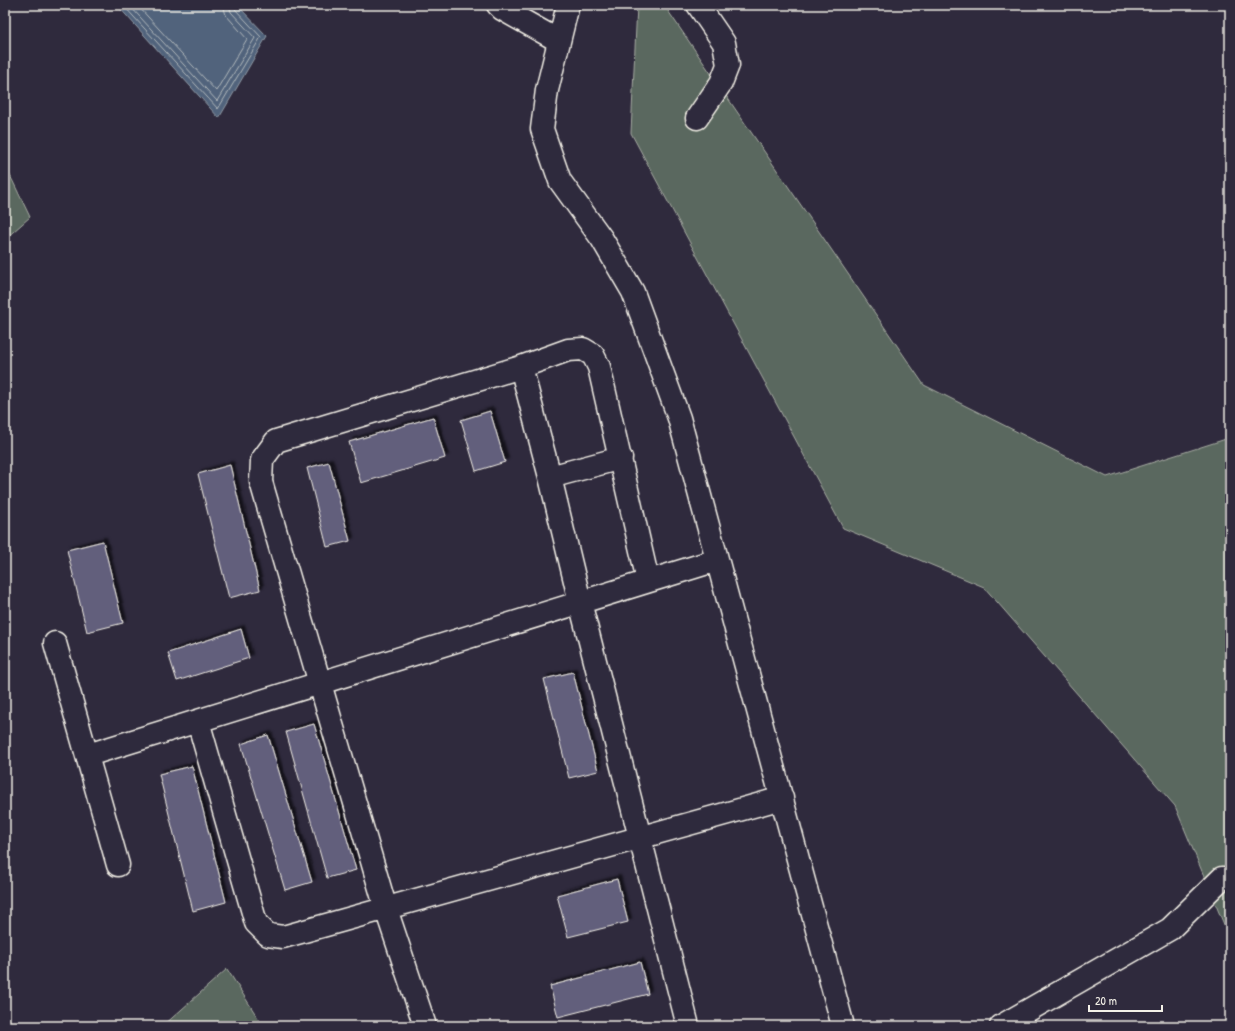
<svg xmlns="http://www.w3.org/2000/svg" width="1235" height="1031" font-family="'Patrick Hand',sans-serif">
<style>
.green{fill:#5a685e;stroke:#a7aca3}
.water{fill:#51647c;stroke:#929ca7}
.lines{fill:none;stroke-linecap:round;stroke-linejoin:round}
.shore{stroke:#b3b9bd;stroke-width:1}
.building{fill:#625e7c;stroke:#f4f1e8;filter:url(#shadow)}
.minor-casing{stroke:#f4f1e8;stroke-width:25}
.minor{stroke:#2f2a3d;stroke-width:22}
</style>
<defs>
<filter id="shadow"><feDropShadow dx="3.5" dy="-3.5" stdDeviation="1" flood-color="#0009"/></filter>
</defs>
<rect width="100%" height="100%" fill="#2f2a3d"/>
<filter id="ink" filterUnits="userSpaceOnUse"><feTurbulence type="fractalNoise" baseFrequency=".025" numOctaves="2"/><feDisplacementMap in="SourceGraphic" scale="8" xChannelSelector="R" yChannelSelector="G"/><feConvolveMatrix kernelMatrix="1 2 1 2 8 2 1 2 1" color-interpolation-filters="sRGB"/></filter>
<g filter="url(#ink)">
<path class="green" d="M637,5H664L924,385L1107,477L1226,439L1230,443V939L1175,806L984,587L843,528L631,133Z
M5,165L30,217L5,239Z
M227,969L263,1026H163Z"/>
<path class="water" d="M117,5H237L267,36L219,118Z"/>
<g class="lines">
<path class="shore" d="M123,5L218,109L261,37L235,9L234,5
M129,5L217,101L255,38L231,12L229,5
M137,5L216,91L247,39L226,15L223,5"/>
</g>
<path class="building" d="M490,411L505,462L476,471L461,420Z
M433,417L445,458L361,483L349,442Z
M329,462L350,541L327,547L307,468Z
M230,465L260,590L229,598L198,474Z
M103,541L123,623L87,632L67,550Z
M241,629L249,658L177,681L168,653Z
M573,672L598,771L569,778L544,679Z
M314,724L356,870L327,878L286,732Z
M268,735L312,882L285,890L241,744Z
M192,766L226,902L193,911L159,774Z
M617,879L628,922L568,937L557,895Z
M640,962L648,994L558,1017L550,986Z"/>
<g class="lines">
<g class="minor-casing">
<path id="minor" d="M498,5L502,9L559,41
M568,5L547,90L542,129L560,181L602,239L633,292L679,418L843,1026
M697,118L721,83L728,65L724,43L698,5
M521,367L550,477L580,602L688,1026
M550,477L621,458
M55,643L118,865
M198,721L256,923L268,935L283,937L782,798
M88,755L717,560
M425,1026L386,909L261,482L262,460L276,441L521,367L568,350L583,349L593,355L599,367L648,581
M1001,1026L1170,929L1222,878"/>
</g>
<use href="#minor" class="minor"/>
</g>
</g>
<rect width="1235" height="1031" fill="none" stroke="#2f2a3d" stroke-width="20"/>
<rect x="10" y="10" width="1215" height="1011" fill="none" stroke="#f4f1e8" stroke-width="1.5" filter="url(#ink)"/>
<path d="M1089 1005v6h73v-6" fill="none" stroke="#f4f1e8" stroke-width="2"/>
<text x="1095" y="1005" font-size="12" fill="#f4f1e8" stroke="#2f2a3d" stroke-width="3" paint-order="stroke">20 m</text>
</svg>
